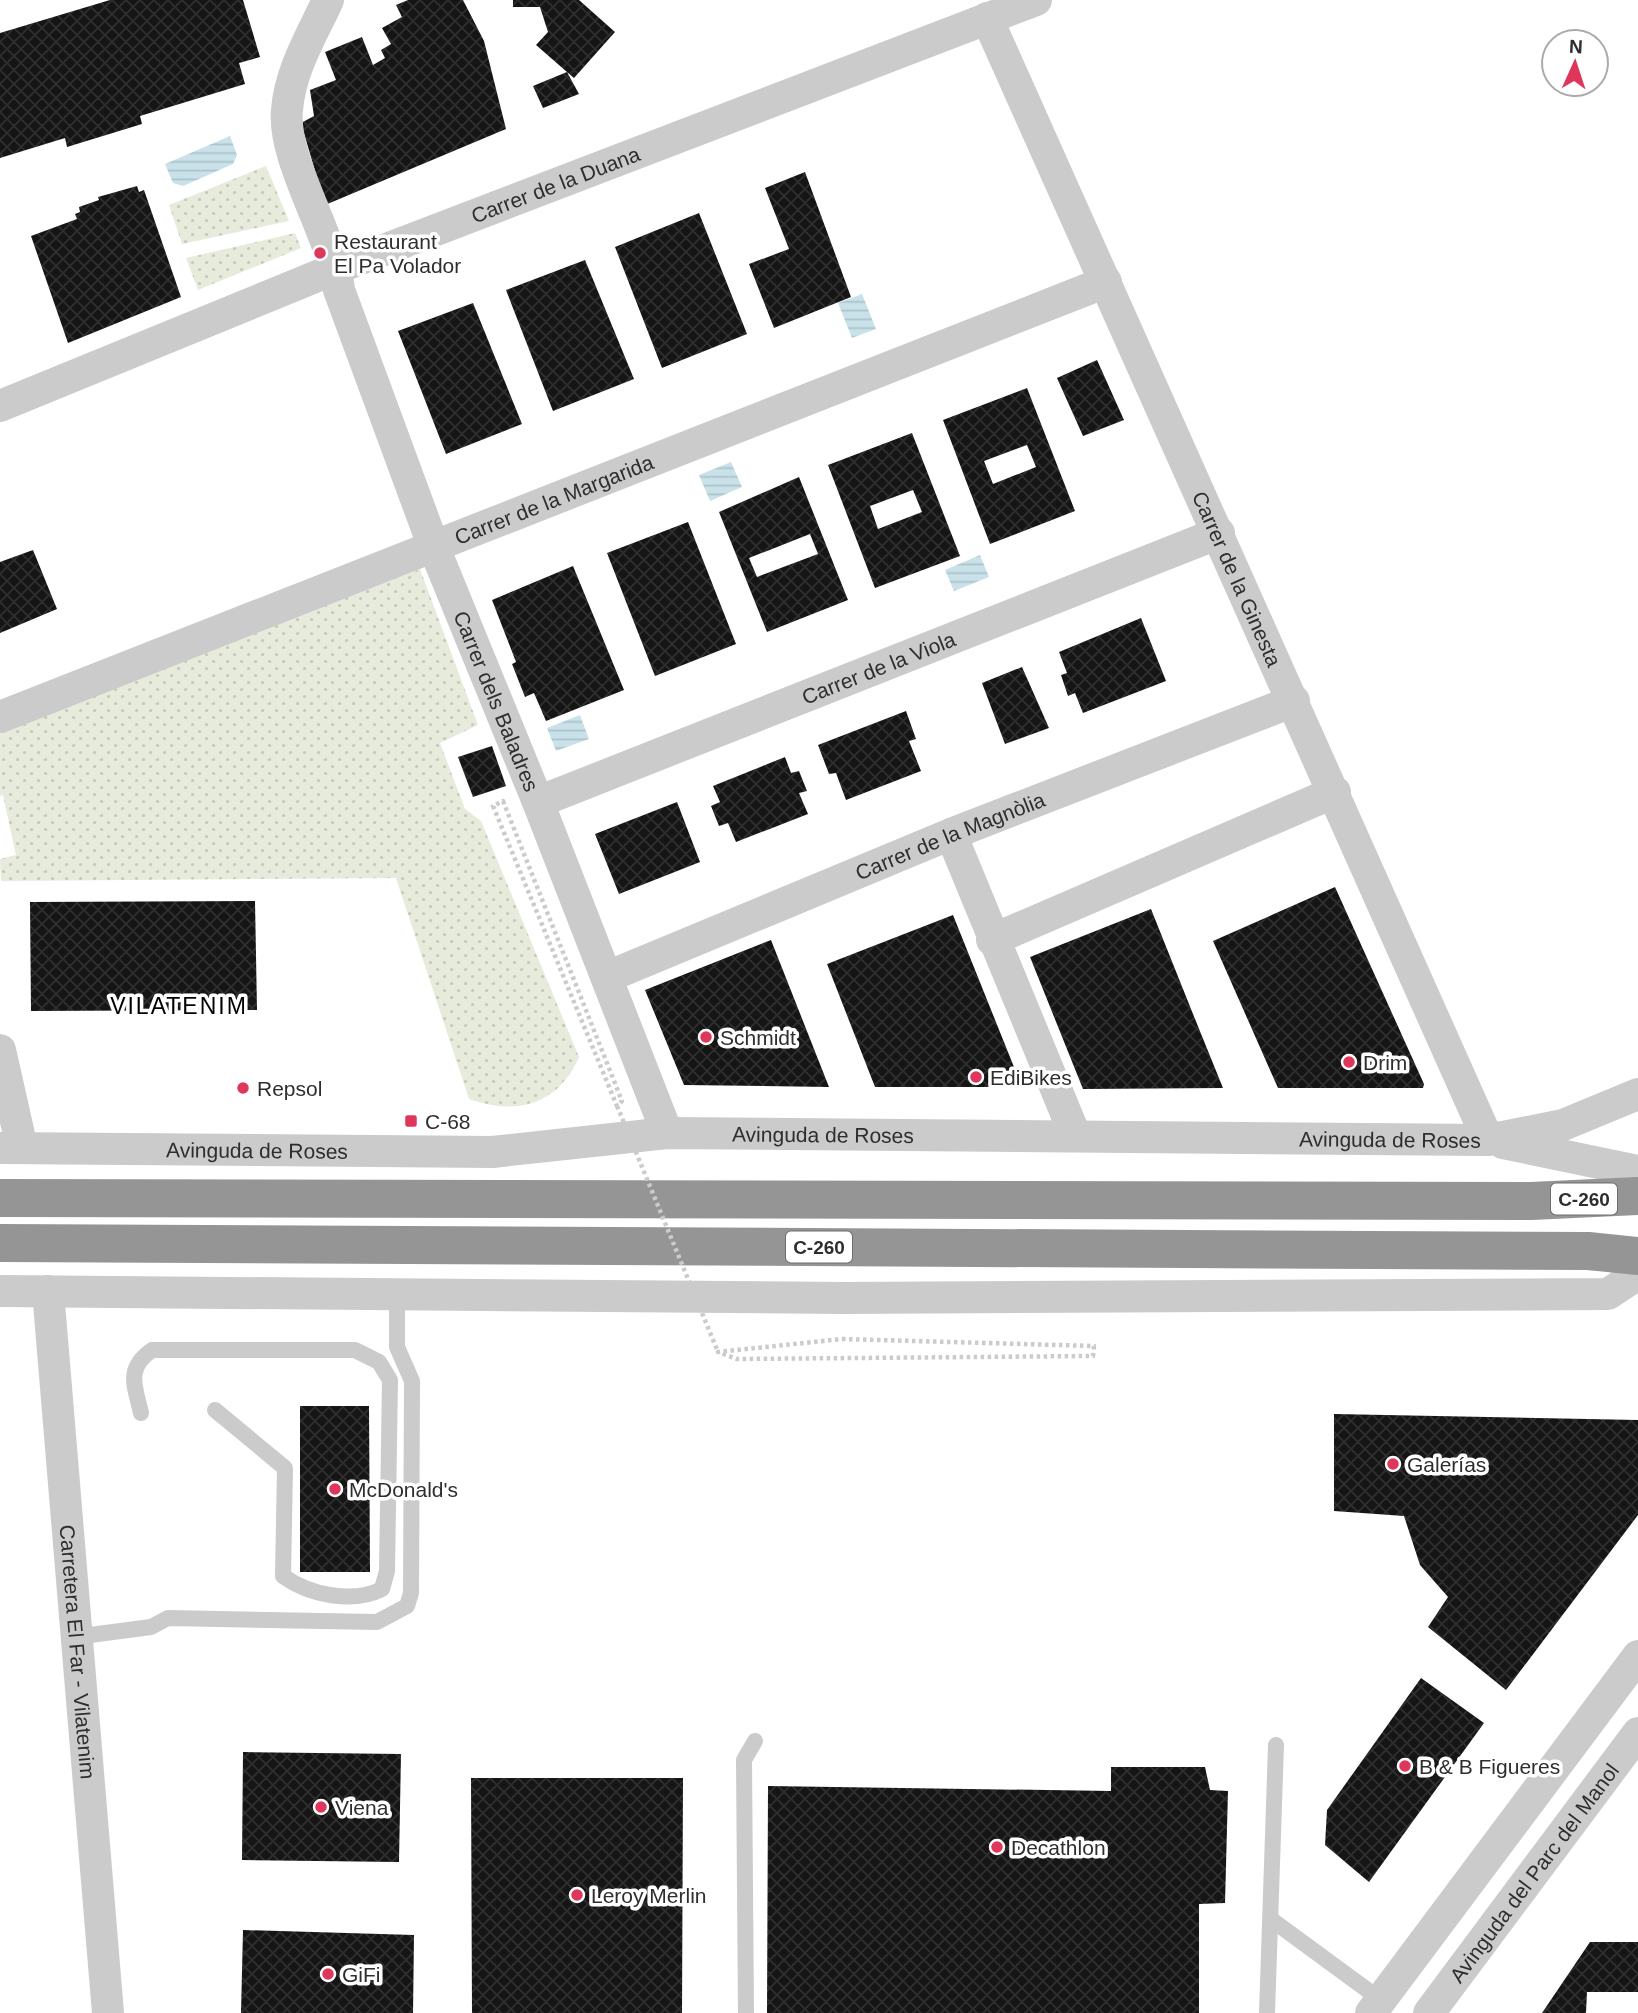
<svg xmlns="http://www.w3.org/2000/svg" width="1638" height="2013" font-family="Arial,sans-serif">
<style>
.park{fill:url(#park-dots)}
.water{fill:url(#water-rules)}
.building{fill:url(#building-cross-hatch);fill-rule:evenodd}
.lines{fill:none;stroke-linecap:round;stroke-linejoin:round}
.path{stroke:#cbcbcb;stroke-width:4.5;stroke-dasharray:3.5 3.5;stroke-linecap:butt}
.lane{stroke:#cbcbcb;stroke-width:16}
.street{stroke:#cbcbcb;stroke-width:32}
.highway{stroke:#959595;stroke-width:38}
.path-bridge{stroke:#cbcbcb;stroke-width:4.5;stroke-dasharray:3.5 3.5;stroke-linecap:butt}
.poi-dot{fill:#de375b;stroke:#fff;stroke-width:2.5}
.labels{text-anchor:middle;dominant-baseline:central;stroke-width:7;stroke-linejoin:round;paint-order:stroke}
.shield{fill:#fff;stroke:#6d6d6d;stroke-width:2}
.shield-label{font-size:19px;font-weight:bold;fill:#2e2e2e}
.street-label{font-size:21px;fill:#2e2e2e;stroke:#fff}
.poi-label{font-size:21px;fill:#2e2e2e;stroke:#fff;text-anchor:start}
.neighbourhood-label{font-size:23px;letter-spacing:2px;fill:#000;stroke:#fff}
</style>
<defs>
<pattern id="park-dots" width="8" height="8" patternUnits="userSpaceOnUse" patternTransform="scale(1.75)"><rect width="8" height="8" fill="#e6ebdc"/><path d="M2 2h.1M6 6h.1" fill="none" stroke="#c6cabd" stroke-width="1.8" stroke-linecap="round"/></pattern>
<pattern id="water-rules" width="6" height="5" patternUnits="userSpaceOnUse" patternTransform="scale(1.75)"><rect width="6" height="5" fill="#c9e2ea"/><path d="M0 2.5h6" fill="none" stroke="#adc2c9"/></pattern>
<pattern id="building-cross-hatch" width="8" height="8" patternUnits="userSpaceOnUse" patternTransform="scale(1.75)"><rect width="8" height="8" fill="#151515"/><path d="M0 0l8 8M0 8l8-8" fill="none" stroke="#2f2f2f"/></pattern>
</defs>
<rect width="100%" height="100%" fill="#fff"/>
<path class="park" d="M266,166L289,221L182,244L169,205Z
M295,233L301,248L198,290L186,258Z
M420,569L478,725L440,743L465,809L481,821L579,1057C558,1105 517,1116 469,1099L396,878L1,881L0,859L16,855L3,795L0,796V730Z"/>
<path class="water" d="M230,136L237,155L233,164L183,186L173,183L165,164Z
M862,294L876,329L852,338L838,303Z
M731,462L742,487L710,501L699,475Z
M980,555L989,577L954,591L945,570Z
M580,715L589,739L556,751L547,728Z"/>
<path class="building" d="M110,0H243L260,57L239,63L245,84L140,116L142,124L67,147L65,138L0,158V33Z
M408,0H463L484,41L506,129L325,205L301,123L314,116L310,90L336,80L325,52L362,37L373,65L385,58L381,50L391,44L382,28L402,17L396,5Z
M513,0H579L615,32L574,78L567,72L579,94L543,108L533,86L567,72L536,45L548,32L540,7H513Z
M805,172L851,297L774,328L749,264L789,249L765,188Z
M137,186L139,192L144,190L181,297L68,343L31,236L77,219L75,214L80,212L79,207L99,200L98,197Z
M699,213L747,334L662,368L615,247Z
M585,260L634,379L553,411L506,290Z
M473,303L522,424L446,454L398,331Z
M1097,360L1124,420L1083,436L1057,378Z
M1027,388L1075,511L990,544L943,420ZM1027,445L1036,467L993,484L984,461Z
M912,433L960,556L875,588L828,465ZM913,490L922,512L878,529L870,506Z
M799,477L848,600L767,632L719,512ZM810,534L818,554L757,577L749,558Z
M688,522L736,644L655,676L607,553Z
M33,550L57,609L0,633V562Z
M573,566L624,690L546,721L534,693L525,697L512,664L516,662L492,600Z
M1141,618L1166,681L1083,713L1075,693L1068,696L1061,675L1067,673L1059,652Z
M1022,667L1049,728L1005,744L982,683Z
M906,711L916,739L909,741L921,771L846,800L836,773L829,774L818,745Z
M492,746L506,786L473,797L458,757Z
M785,757L791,773L799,771L807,791L799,793L808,814L736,842L728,823L719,826L711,806L720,802L713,786Z
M677,802L700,862L619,894L595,834Z
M1335,887L1424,1084L1423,1088H1278L1213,941Z
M255,901L257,1010L31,1011L30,902Z
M1151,909L1193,1014L1223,1088L1083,1089L1030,957Z
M953,915L1022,1087H875L827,964Z
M771,940L829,1087L684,1085L645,990Z
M300,1406H369L370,1572H300Z
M1334,1414L1638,1420V1515L1506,1690L1428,1627L1448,1597L1420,1565L1404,1516L1334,1511Z
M1421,1678L1484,1723L1369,1882L1325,1845L1327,1810Z
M243,1752L401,1754L399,1862L242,1860Z
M1111,1767H1205L1210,1790L1228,1791L1225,1903L1199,1904V2013H767L768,1786L1111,1791Z
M471,1778H683L682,2013H472Z
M243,1930L414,1935L413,2013H241Z
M1590,1942H1638V1992H1587L1586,2013H1542Z"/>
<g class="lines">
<path class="path" d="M503,801L622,1101L617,1106L493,806Z
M842,1339L1094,1346L1093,1356L737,1359L718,1352Z"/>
<path class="lane" d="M141,1413C135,1386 125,1369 152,1350H355L379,1362L390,1380L387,1571L382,1589C353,1604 309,1595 283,1576L285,1468L215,1410
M75,1637L151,1627L168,1618L377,1622L407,1606L411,1593L412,1381L397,1347V1294
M1272,1920L1381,2000
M746,2013L744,1760L755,1741
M1267,2013L1276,1745"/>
<g class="street">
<path id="s1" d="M328,0C312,35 290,70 287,110C282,161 333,235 339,290L433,545L538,802L667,1133"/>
<path id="s2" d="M987,18L1488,1140"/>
<path id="s3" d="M0,406L337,268L1036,0"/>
<path id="s4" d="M0,717L1106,282"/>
<path id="s5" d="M538,802L1219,533"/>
<path d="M951,834L1075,1135"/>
<path d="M992,940L1335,792"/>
<path id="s6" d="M607,977L951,834L1294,701"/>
<path d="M0,1050L22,1148"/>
<path d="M1503,1143L1638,1171"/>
<path id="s7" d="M0,1148L492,1152L667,1133L1488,1140L1563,1125L1638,1094"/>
<path d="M0,1291L843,1298L1608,1294L1638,1274"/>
<path id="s8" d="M48,1291L108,2013"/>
<path d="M1371,2013L1638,1656"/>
<path id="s9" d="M1429,2013L1638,1733"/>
</g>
<path class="highway" d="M0,1198L1531,1201L1638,1196
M0,1243L1588,1251L1638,1256"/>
<path class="path-bridge" d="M617,1106L718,1352"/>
</g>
<g class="poi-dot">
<circle cx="320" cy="253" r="7"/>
<circle cx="706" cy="1037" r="7"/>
<circle cx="1349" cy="1062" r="7"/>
<circle cx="976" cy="1077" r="7"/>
<circle cx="243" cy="1088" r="7"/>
<rect x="404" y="1114" width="14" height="14" rx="3.5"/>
<circle cx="1393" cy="1464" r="7"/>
<circle cx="335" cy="1489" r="7"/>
<circle cx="1405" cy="1766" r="7"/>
<circle cx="321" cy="1807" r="7"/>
<circle cx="997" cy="1847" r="7"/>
<circle cx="577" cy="1895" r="7"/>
<circle cx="328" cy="1974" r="7"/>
</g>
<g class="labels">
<g class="shield">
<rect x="1551" y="1183.5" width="66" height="31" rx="5"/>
<rect x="786" y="1231.5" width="66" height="31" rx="5"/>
</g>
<g class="shield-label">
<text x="1584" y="1199">C-260</text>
<text x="819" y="1247">C-260</text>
</g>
<g class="street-label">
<text stroke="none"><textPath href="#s3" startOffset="598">Carrer de la Duana</textPath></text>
<text stroke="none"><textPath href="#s4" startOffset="595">Carrer de la Margarida</textPath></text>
<text stroke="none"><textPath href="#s2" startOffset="614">Carrer de la Ginesta</textPath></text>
<text stroke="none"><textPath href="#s5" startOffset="366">Carrer de la Viola</textPath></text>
<text stroke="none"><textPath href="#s1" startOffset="747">Carrer dels Baladres</textPath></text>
<text stroke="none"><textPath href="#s6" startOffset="371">Carrer de la Magnòlia</textPath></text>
<text stroke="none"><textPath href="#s7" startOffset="824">Avinguda de Roses</textPath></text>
<text stroke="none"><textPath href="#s7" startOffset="1391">Avinguda de Roses</textPath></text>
<text stroke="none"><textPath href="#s7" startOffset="257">Avinguda de Roses</textPath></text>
<text stroke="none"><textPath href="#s8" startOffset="362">Carretera El Far - Vilatenim</textPath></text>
<text stroke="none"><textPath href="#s9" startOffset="175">Avinguda del Parc del Manol</textPath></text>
</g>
<g class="poi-label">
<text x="334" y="241">Restaurant<tspan x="334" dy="24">El Pa Volador</tspan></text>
<text x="720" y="1037">Schmidt</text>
<text x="1363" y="1062">Drim</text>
<text x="990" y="1077">EdiBikes</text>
<text x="257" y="1088">Repsol</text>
<text x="425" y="1121">C-68</text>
<text x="1407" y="1464">Galerías</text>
<text x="349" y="1489">McDonald's</text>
<text x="1419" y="1766">B &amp; B Figueres</text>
<text x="335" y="1807">Viena</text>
<text x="1011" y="1847">Decathlon</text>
<text x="591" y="1895">Leroy Merlin</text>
<text x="342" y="1974">GiFi</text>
</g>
<g class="neighbourhood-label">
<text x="179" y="1006">VILATENIM</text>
</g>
</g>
<g transform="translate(1575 63) rotate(3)"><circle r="33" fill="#ffffff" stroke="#ababab" stroke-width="2"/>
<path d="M0-5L12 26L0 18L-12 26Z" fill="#de375b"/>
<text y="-10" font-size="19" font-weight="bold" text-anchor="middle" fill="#2e2e2e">N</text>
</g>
</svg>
